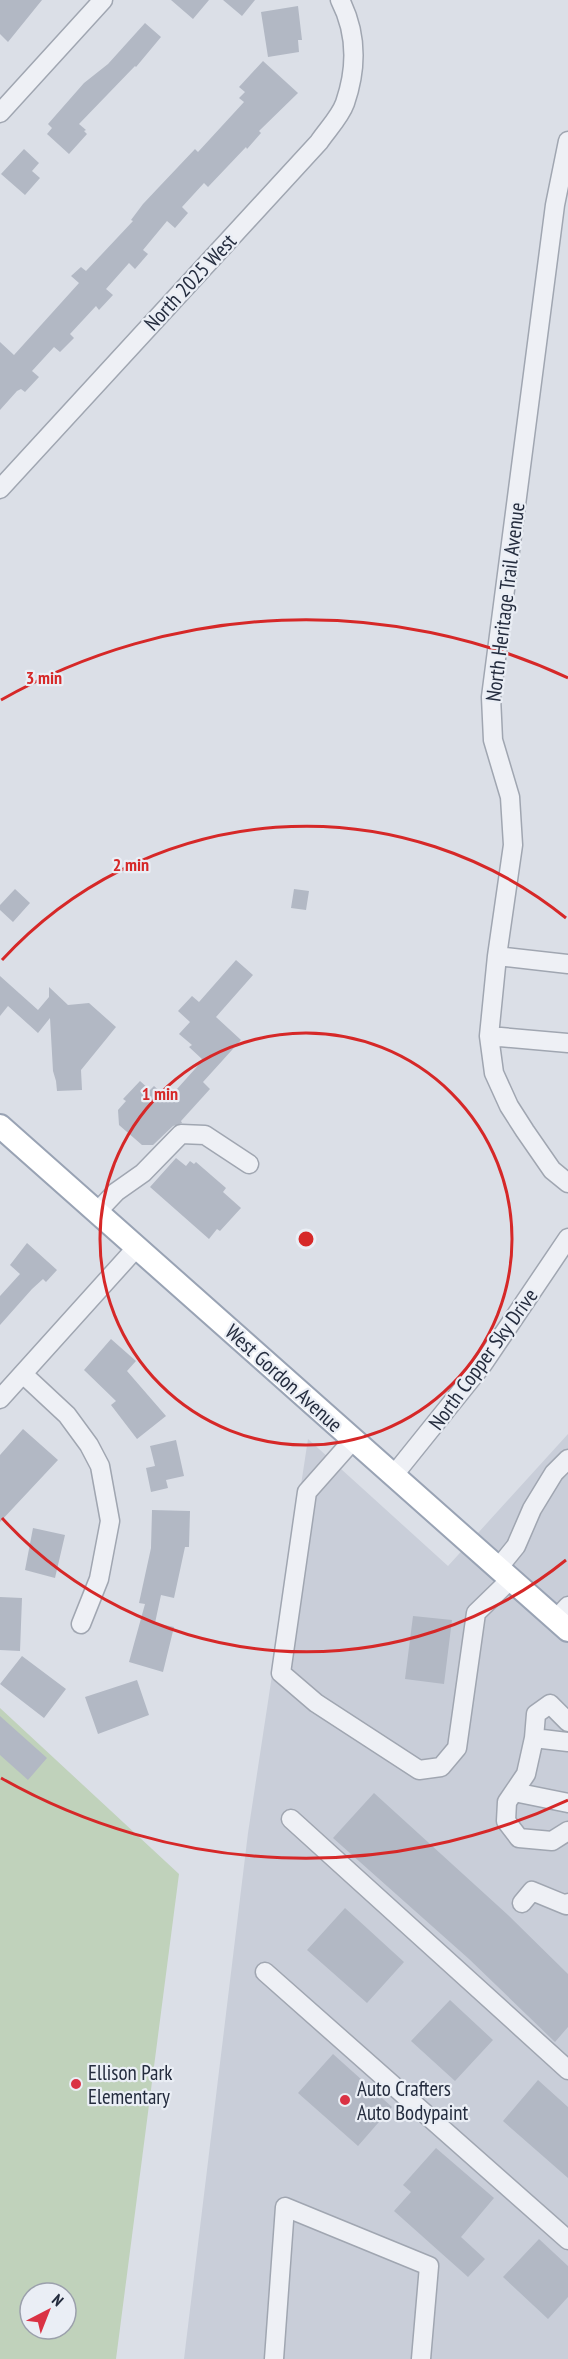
<svg xmlns="http://www.w3.org/2000/svg" width="568" height="2359" font-family="'PT Sans Narrow',sans-serif">
<style>
.built{fill:#c9ced9}
.green{fill:#c0d2bb;fill-rule:evenodd}
.building{fill:#b2b8c4}
.lines{fill:none;stroke-linecap:round;stroke-linejoin:round}
.minor-casing{stroke:#a0a6b1;stroke-width:21}
.major-casing{stroke:#99a3b4;stroke-width:26}
.minor{stroke:#eef0f5;stroke-width:18}
.major{stroke:#fff;stroke-width:22}
.ring{fill:none;stroke:#d62828;stroke-width:3}
.poi-dot{fill:#da3244;stroke:#eaeef5;stroke-width:2}
.labels{text-anchor:middle;dominant-baseline:central;stroke-width:4.5;stroke-linejoin:round;paint-order:stroke}
.street-label{font-size:21px;fill:#242c3e;stroke:#eaeef5}
.poi-label{font-size:21px;fill:#242c3e;stroke:#eaeef5;text-anchor:start}
.centre{fill:#d62828;stroke:#eaeef5;stroke-width:3}
.ring-label{font-size:18px;text-anchor:middle;font-weight:bold;fill:#d62828;stroke:#eaeef5;stroke-width:4.5;stroke-linejoin:round;paint-order:stroke}
</style>
<rect width="100%" height="100%" fill="#dbdfe7"/>
<path class="built" d="M568,1434V2359H184L248,1833L308,1439L448,1566Z"/>
<path class="green" d="M0,1708L179,1874L116,2359H0ZM30,2293H66V2329H30Z"/>
<path class="building" d="M0,0H42L8,42L0,34Z
M171,0H209L193,19Z
M223,0H255L242,16Z
M298,6L302,40H298L299,52L268,57L261,12Z
M145,23L161,37L136,67L135,66L79,124L86,130L84,131L87,134L69,154L47,134L52,128L48,124L84,83L108,64Z
M263,61L298,93L259,131L261,133L247,149L246,147L208,187L204,183L182,207L188,213L175,228L167,221L143,250L148,254L135,269L129,263L106,289L113,295L99,310L96,306L70,334L74,338L60,352L54,347L32,371L39,377L25,392L21,389L17,391L0,410V342L14,355L79,283L71,276L81,267L86,271L133,221L131,220L143,204L159,187L195,149L198,152L244,102L239,98L245,92L239,87Z
M24,149L39,163L32,171L40,178L25,195L1,174Z
M15,889L30,903L13,922L0,910V905Z
M294,889L309,891L306,910L291,908Z
M236,960L253,975L216,1017L241,1040L203,1082L210,1089L181,1121L182,1123L173,1126L153,1145H142L119,1125L118,1110L126,1101L123,1099L140,1081L150,1090L154,1086L168,1099L203,1060L189,1047L192,1045L179,1034L190,1022L178,1011L192,996L199,1002Z
M0,976L38,1010L49,997V987L68,1005L89,1003L116,1027L81,1070L82,1090L57,1091L56,1081L53,1071L50,1018L38,1033L8,1006L0,1016Z
M176,1158L186,1166L190,1161L194,1164L196,1162L226,1188L223,1192L241,1208L220,1231L217,1229L209,1239L150,1187Z
M27,1243L57,1270L46,1282L43,1279L32,1289L0,1325V1296L20,1274L10,1265Z
M111,1339L136,1361L127,1371L166,1416L137,1439L111,1405L116,1401L84,1370Z
M23,1429L58,1460L0,1522V1455Z
M176,1440L184,1476L166,1480L168,1488L151,1492L146,1468L155,1466L150,1446Z
M152,1510L190,1511L189,1547H185L174,1598L161,1595L155,1623L174,1627L163,1672L129,1662L145,1604L139,1603L151,1548Z
M33,1528L65,1535L55,1578L25,1570Z
M0,1597L22,1598L20,1651L0,1650Z
M413,1616L452,1620L444,1684L405,1679Z
M22,1656L66,1689L44,1718L0,1684Z
M137,1680L149,1715L98,1734L85,1697Z
M0,1716L47,1758L28,1780L0,1755Z
M374,1793L508,1915L568,1974V2027L555,2042L469,1959L333,1838Z
M345,1908L404,1962L367,2003L307,1950Z
M450,2000L493,2040L455,2081L411,2041Z
M333,2054L392,2107L358,2146L298,2093Z
M538,2080L568,2107V2178L503,2121Z
M436,2148L494,2198L461,2237L485,2259L468,2277L394,2211L411,2192L403,2185Z
M539,2239L568,2266V2297L548,2319L503,2277Z"/>
<g class="lines">
<g class="minor-casing">
<path id="minor" d="M0,113L103,0
M568,141L555,205L491,697L493,740L510,797L513,845L497,956L489,1036L494,1073L509,1106L525,1131L552,1170L568,1183
M0,489L319,142C327,130 340,117 345,103C357,68 357,33 340,0
M497,956L568,964
M489,1036L568,1043
M97,1212L116,1192L143,1173L181,1134L205,1135L249,1164
M23,1374L67,1415L89,1445L100,1466L110,1521L99,1579L81,1624
M0,1399L137,1247
M353,1440L307,1492L281,1673L316,1703L419,1770L441,1767L457,1748L476,1613L511,1579
M393,1476L483,1364L568,1238
M499,1567L516,1546L532,1509L554,1473L568,1459
M556,1619L568,1606
M568,1722L550,1704L536,1714L534,1738L526,1774L507,1802L506,1821L519,1838L552,1841L568,1831
M534,1738L568,1742
M514,1792L568,1803
M291,1819L568,2070
M522,1903L532,1891L566,1905L568,1903
M265,1972L568,2240
M274,2359L285,2207L429,2266L421,2359"/>
</g>
<g class="major-casing">
<path id="major" d="M0,1126L568,1630"/>
</g>
<use href="#minor" class="minor"/>
<use href="#major" class="major"/>
</g>
<g class="ring">
<circle cx="306" cy="1239" r="206"/>
<path d="M566 1560A413 413 0 0 1 2 1518M2 960A413 413 0 0 1 566 918"/>
<path d="M568 1800A619 619 0 0 1 1 1778M1 700A619 619 0 0 1 568 678"/>
</g>
<g class="poi-dot">
<circle cx="76" cy="2084" r="6"/>
<circle cx="345" cy="2100" r="6"/>
</g>
<g class="labels">
<g class="street-label">
<text transform="translate(190 282) rotate(-47)">North 2025 West</text>
<text transform="translate(505 602) rotate(-83)">North Heritage Trail Avenue</text>
<text transform="translate(483 1359) rotate(-54)">North Copper Sky Drive</text>
<text transform="translate(284 1378) rotate(42)">West Gordon Avenue</text>
</g>
<g class="poi-label">
<text x="88" y="2072">Ellison Park<tspan x="88" dy="24">Elementary</tspan></text>
<text x="357" y="2088">Auto Crafters<tspan x="357" dy="24">Auto Bodypaint</tspan></text>
</g>
</g>
<circle cx="306" cy="1239" r="9" class="centre"/>
<g class="ring-label">
<text x="44" y="684">3 min</text>
<text x="131" y="871">2 min</text>
<text x="160" y="1100">1 min</text>
</g>
<g transform="translate(48 2311) rotate(42)"><circle r="28" fill="#eaeef5" stroke="#9ba0ac" stroke-width="1.5"/>
<path d="M0-4.5L10 22L0 15L-10 22Z" fill="#da3244"/>
<text y="-9" font-size="16" font-weight="bold" text-anchor="middle" fill="#242c3e">N</text>
</g>
</svg>
